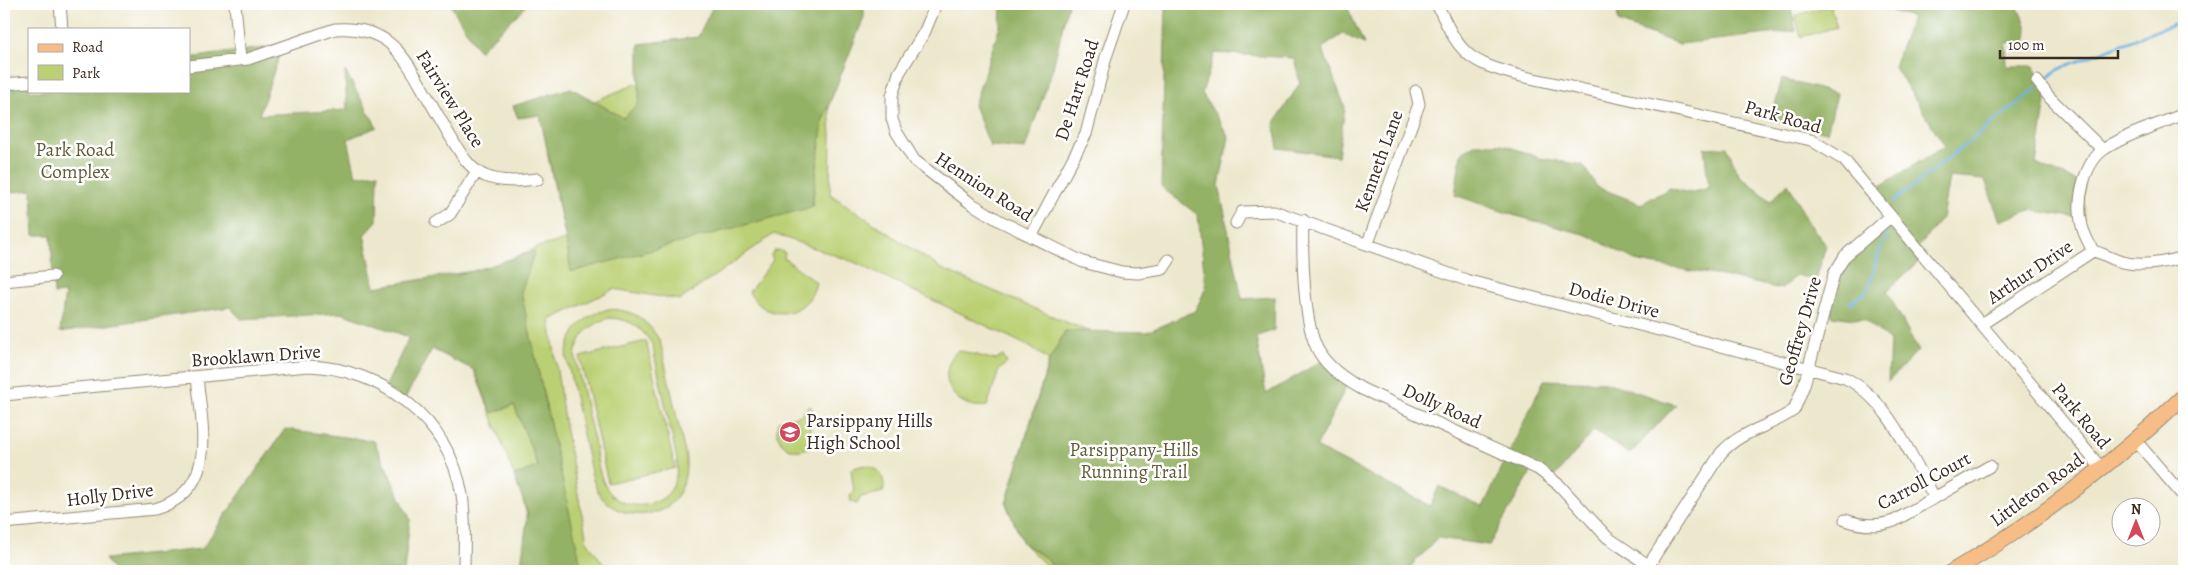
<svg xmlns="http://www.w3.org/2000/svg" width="2188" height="575" font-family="Alegreya,serif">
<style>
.green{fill:#bbd074;stroke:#7b7d49;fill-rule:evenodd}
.forest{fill:#94b266;stroke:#686e42}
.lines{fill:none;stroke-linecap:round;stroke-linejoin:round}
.stream{stroke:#6db2e3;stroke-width:2.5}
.minor-casing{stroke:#948976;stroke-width:13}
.major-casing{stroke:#948976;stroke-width:17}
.minor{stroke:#fff;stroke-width:11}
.major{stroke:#f6be86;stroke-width:15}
.labels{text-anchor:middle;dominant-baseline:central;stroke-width:5;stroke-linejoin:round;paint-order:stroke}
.street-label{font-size:19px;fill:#3b2a1e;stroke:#fff}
.park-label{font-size:19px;fill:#615c38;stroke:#fff}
.poi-label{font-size:19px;fill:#3b2a1e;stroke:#fff;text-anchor:start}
</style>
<rect width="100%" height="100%" fill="#fff"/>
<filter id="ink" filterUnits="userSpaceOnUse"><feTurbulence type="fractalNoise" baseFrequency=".02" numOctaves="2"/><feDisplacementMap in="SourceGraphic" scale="10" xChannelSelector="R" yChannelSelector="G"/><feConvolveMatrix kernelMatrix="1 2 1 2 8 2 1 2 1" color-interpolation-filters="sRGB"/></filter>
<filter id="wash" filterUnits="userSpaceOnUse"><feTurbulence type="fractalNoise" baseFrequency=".0096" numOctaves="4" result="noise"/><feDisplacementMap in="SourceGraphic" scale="20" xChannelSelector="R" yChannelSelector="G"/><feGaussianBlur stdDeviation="1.12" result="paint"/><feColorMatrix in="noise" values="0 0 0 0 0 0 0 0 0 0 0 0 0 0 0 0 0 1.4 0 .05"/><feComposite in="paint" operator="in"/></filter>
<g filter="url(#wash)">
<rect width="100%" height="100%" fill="#ede8cd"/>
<path class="green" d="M1830,5L1837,27L1801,37L1795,16Z
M719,50L827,77L831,136L830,194L942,269L1085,330L1156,345L1233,571H1052L1023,543L1006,504L1049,360L1030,347L854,262L774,234L680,300L614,289L550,320L564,420L587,541L605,566L606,571H540L522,496L474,370L439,298L537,247L566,240L547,152L570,111Z
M779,250L785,253L784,258L816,282C809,318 766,324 749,292L773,260L771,256L774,251Z
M608,309C635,310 646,319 660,341L686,458C687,477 682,497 665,508C644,521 610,514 598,492C591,478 589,460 585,444C579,414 572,385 566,355C573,328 581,318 608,309ZM609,318C630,319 641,327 652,344L677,459C678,475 674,494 658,501C640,510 618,505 607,489C599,477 597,458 595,445C588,415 581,385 575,355C580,335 589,325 609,318Z
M646,341L675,468L608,483L580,357Z
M958,350L995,360L1003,356L1007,363L999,370L987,406C953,411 933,375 958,350Z
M808,406L812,408L813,414L808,421L815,443C797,460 771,445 778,421L801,415Z
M864,465C878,467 887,478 883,492L861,497L857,504L851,502L850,495L854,492L851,469Z"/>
<path class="forest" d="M450,4H521L526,6L479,51Z
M714,4H864V17L823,120L812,207L571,272L566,240L540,115L518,118L513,106L571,88L624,118L639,102V44L698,37Z
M1001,4H1068L1053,68L1025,149L990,146L974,105L1000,26Z
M1166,4H1346L1364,44L1343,34L1322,48L1345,107L1338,156L1278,148L1274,124L1300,83L1294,58L1215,53L1202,93L1229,137L1219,185L1242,299L1275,297L1274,330L1256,337L1266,394L1325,359L1349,381L1316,447L1430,506L1439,486L1483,507L1544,380L1606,382L1676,405L1630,454L1594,430L1554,478L1534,467L1489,545L1438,538L1406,571H1055L1047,559L1023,543L1006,504L1049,361L1065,331L1147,332L1195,311L1206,288L1198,215L1161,187Z
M1617,4H1792L1790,5L1796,31L1679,44L1618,22Z
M1870,4H2016L2027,27L2026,42L2006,43L2007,66H2034L2047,94L2036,164L2084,184V219L2030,210L2000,221L1985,180L1949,177L1942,218L1918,247L1926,255L1887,291L1918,350L1888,382L1890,341L1865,320L1832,316L1828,294L1845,255L1892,217L1872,191L1945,146L1894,66L1912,17Z
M283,45L259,115L347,110L345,71L377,127L348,139L356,176L378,173L377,221L364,235L375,287L473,271L535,251L521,292L581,565L590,571H571L567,565L521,564L528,513L514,476L538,466L514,405L492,413L474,370L432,349L404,400L385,388L409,337L341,313L241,319L230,307L60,332L65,293L54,294L51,235H34L32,190L4,193V84L29,80V91H189V58Z
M1782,79L1837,94L1827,132L1771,120Z
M1476,144H1501L1540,158L1583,165L1597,187L1641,204L1670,188L1689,193L1709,188L1704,148L1727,147L1739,175L1771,201L1788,183L1808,222L1826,245L1816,280L1797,275L1782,289L1727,277L1639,262L1587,235L1513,215L1455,195L1461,153Z
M285,429L374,441L410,519L404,571H113L105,559L202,549Z"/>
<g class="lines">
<path class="stream" d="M2179,4L2184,6
M2043,83L2057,70L2076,62L2184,20
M1893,202L2037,88
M1850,303C1875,288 1869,286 1876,261C1879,252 1883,243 1887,234"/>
</g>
</g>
<g filter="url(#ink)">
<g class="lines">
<g class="minor-casing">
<path id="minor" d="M60,4L62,29
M235,4L240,60
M936,4L925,31L899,73L892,96V119L896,131L914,160L969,202L1000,221L1083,262L1122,272L1138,273L1163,269L1169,260
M1437,4C1460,54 1467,62 1521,76L1811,140L1844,160L2101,468
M189,66L248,59L335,29C383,26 400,48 421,86C431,103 440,119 450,136C459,151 468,168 485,176C503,183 520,181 538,179
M2037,81L2050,98L2103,150
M4,84L29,82
M1303,220C1302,252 1303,326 1319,352C1329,369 1346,380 1362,389L1538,469L1559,485L1607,537L1657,571
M436,223L450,214L477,171
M1236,223L1242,212L1274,211L1469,281L1845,378C1889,399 1911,458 1935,498
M1031,237L1086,134L1106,57L1124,4
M1368,243L1419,104L1416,91
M2093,251C2089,243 2084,235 2082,226C2076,202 2083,162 2106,148C2129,133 2158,125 2184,114
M4,281L53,276
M1982,324L2093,251C2102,253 2112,259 2122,262C2143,267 2164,263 2184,257
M4,395L308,366C381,368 450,420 462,495C466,520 464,546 464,571
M2136,441L2184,497
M1845,520C1862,526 1877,527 1894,521L1990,466
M4,523L155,509C219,490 202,428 197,377
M1648,566L1721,453C1743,429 1769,428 1794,410L1804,385L1834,274L1845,256L1891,216"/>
</g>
<g class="major-casing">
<path id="major" d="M1953,571C2036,522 2115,462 2184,396"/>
</g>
<use href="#minor" class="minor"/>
<use href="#major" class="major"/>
</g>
</g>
<defs>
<g id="school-disc" transform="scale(1.125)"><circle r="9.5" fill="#d1495b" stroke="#fff"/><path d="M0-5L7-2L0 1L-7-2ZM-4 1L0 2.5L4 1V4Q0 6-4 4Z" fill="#fff"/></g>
</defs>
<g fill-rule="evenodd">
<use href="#school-disc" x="790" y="432"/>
</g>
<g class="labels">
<g class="street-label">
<text transform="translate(1077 90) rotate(-72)">De Hart Road</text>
<text transform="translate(450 99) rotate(58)">Fairview Place</text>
<text transform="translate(1783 117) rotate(16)">Park Road</text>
<text transform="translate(1379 161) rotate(-70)">Kenneth Lane</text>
<text transform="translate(984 187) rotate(33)">Hennion Road</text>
<text transform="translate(2030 272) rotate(-34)">Arthur Drive</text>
<text transform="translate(1614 300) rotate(15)">Dodie Drive</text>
<text transform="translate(1800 331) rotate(-74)">Geoffrey Drive</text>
<text transform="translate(256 356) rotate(-4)">Brooklawn Drive</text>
<text transform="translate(1442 406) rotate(24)">Dolly Road</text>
<text transform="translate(2081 416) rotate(50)">Park Road</text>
<text transform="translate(1924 481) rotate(-28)">Carroll Court</text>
<text transform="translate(2037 490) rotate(-36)">Littleton Road</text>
<text transform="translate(110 495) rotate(-7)">Holly Drive</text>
</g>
<g class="park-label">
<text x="75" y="150">Park Road<tspan x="75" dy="22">Complex</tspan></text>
<text x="1134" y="450">Parsippany-Hills<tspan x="1134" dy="22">Running Trail</tspan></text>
</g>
<g class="poi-label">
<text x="806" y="421">Parsippany Hills<tspan x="806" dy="22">High School</tspan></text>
</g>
</g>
<rect width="2188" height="575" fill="none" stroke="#fff" stroke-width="20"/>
<rect x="28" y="28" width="162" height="65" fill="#ffffff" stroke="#b1aaa5"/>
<rect x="38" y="44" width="25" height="8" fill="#f6be86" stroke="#b1aaa5"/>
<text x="72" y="52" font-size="15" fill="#3b2a1e">Road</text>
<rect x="38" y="65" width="25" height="15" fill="#bbd074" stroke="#b1aaa5"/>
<text x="72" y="78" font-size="15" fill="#3b2a1e">Park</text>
<g transform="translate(2136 522)"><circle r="24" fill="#ffffff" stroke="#b1aaa5"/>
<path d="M0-4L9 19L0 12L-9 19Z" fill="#d1495b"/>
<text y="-8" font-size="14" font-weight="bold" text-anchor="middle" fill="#3b2a1e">N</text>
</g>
<path d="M2000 50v8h118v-8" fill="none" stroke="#3b2a1e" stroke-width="2.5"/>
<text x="2008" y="50" font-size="15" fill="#3b2a1e" stroke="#ffffff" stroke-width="4" paint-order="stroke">100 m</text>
</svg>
